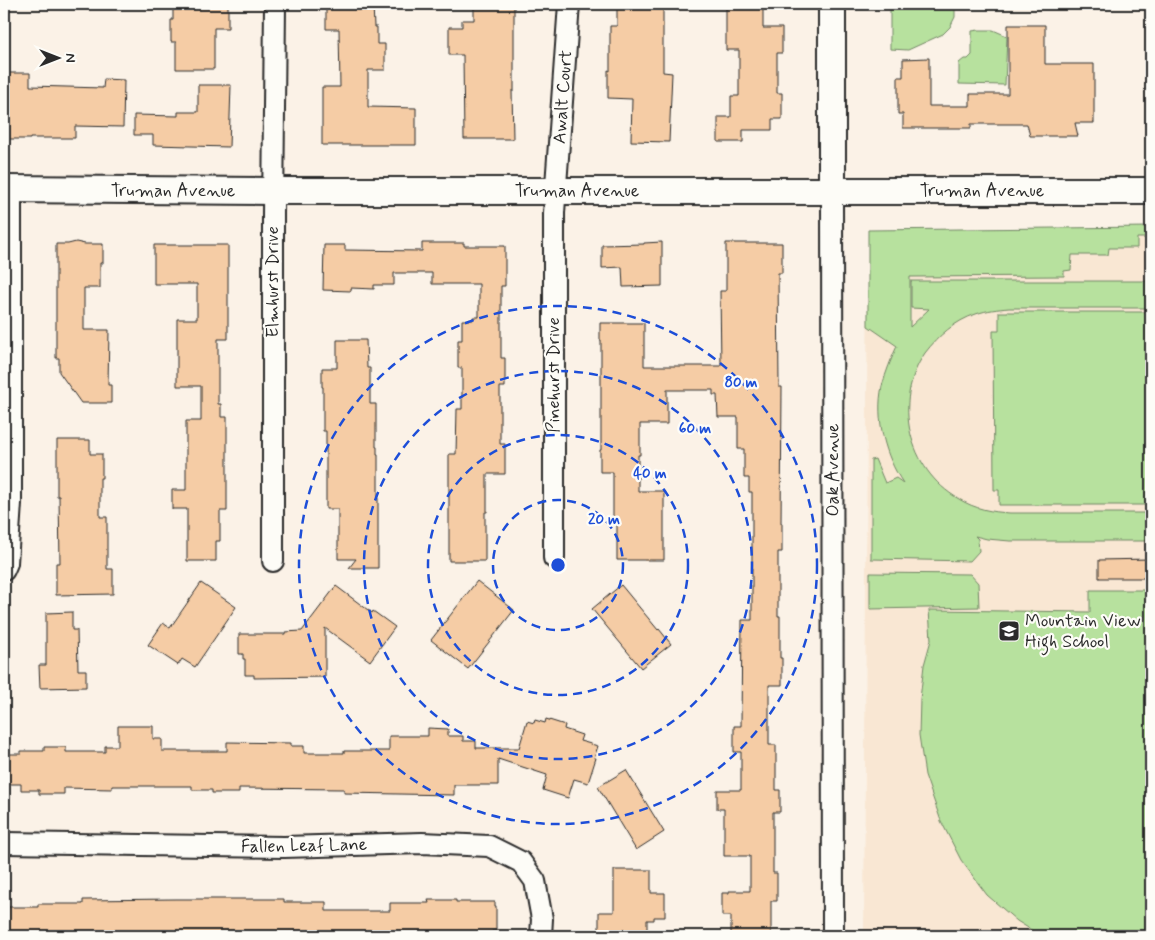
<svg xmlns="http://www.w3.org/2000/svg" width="1155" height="940" font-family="Mynerve,sans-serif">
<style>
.built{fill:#f9e7d3}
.green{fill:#b7e19e;stroke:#718664}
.building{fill:#f5cca5;stroke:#2b2b2b}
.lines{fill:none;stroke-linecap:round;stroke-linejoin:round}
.minor-casing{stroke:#2b2b2b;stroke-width:24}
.tertiary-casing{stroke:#2b2b2b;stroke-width:30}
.minor{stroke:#fdfcf7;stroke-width:20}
.tertiary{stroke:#fdfcf7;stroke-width:26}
.ring{fill:none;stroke:#1d4ed8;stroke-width:2.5;stroke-dasharray:9 6}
.labels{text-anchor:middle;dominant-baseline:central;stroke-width:4.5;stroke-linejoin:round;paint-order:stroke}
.street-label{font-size:18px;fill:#2b2b2b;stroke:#fdfcf7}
.poi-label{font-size:18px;fill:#2b2b2b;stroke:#fdfcf7;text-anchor:start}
.centre{fill:#1d4ed8;stroke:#fdfcf7;stroke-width:2.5}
.ring-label{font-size:15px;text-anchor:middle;font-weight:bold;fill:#1d4ed8;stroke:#fdfcf7;stroke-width:4.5;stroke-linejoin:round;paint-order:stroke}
</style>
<rect width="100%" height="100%" fill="#fbf2e7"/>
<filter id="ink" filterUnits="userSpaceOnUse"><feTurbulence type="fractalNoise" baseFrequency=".02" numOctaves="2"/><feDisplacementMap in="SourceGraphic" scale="10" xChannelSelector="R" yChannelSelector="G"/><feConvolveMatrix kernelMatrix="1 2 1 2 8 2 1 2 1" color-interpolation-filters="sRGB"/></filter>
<g filter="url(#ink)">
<path class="built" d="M868,230H1151V936H864Z"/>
<path class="green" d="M927,4L931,8H955V17L950,27L943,34L908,50L890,49V5Z
M979,30H993L1007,36L1005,85L959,84V63L964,59H968L972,55V31Z
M1151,227V238H1137V248H1109L1108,255H1072L1071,270L1064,271V276L910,277V327L929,309L911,308V281H1151V308H1009C998,309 987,310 976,314C955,321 938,336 925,353C892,401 908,470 959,499C975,509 992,512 1010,513H1151V541H1010L987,539L975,536L978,539L979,551L970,561L871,559V460L875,459L885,483L896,478L903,483C885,456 875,419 882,386C886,372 891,359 897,346L868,326V230Z
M999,312H1151V505H999V490H994L993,331H999Z
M870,573L970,574L978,583L979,607L870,609Z
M1090,590H1151V936H1041L1017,921L987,895L961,860L941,821L925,775L919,735L920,699L924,665L931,640L929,610L1090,612Z"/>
<path class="building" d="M326,4H373L374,27H377V44H385V70H368V107L416,108V145H322V87H340L339,29H326Z
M474,4H514V91H512L513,139H464L463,55H449V27H462V20H474Z
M617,4H663V72L672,73L669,142L631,141L632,99L608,98V70L610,71V26H617Z
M726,4H763V28H782V53H777V93H782V119H772V130H743V142H718V117H731V96H739V50H726Z
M173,5H228V28H214V69H176V42H171V20H173Z
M1008,25H1045V64H1094V123H1075L1078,136H1030L1027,124H971V128H903V114H898V77H903V59L929,58V106H970V94H1008Z
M4,73H30V86L103,88L104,79L124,80L123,127L75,126V138H30V139H8V126H4Z
M198,85H231L229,147L153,145V135H134V115L178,116V112H198Z
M76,242L85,244H103V263H100V288H84V330H109L108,385H111V403H81L59,372V358H56V244H68Z
M662,242V286L623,287L622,267L602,268V245L644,244V243Z
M422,243H464V246H505V286H501V358H505V387H500V444H505V474H487V512H485V561H449V454H456L457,409H462V368H458V340H462V320H473V317H479V284H432V273H394V285H374V289L351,288V291L323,290L324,245H345V250L422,251Z
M726,243H782V273H778L779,387H782L781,523H782V552H778V616H780V658H782V685H769V745H776V790H780V812H773V873H777V901H771V936H731V916H722V893H729V891H750V856H724V809H717V790H741V752H734V726H741L742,620H752V492H749V478H744V449H738V417H718L717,395H713V390H667V424H640V455H638V491H664V560H617V518H613V472H600V450H601V340H600V323H644V366H721L720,291H726Z
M154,245H228V339H218V404H221V417H227V511H220V541H216V561H187V509H172V490H186V421H201V386H177V319H197V284H154Z
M337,340H366L367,368H370V404H376V447H377V455H378V568H349L356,559H338V509H326V431H323V387H322V368H337Z
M57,440H90V454H102V478H100V517H107V569H113V594L56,595V563H60L59,496H57Z
M1151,559V578H1099V560Z
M477,581L514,610L468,669L431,640Z
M201,583L236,607L195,667L182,659L178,665L148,645L163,623L170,628Z
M621,585L658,630L659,629L671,644L641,668L592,609Z
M336,586L372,613L373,611L395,627L370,661L325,628V677L254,678V675H245V659H243V654H239V634H285V632L302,631Z
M72,612V630H77L78,670H86V687L40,688L39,665H46V613Z
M546,719L565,725L564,729L582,735L580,741L598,746L594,758H596L588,783L574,779L568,798L543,790L547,775L498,759V785H454V795L344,793V789L239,788V793H212V790H192V786H112V789L64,788V794H39V790H21V784H4V754H21V751H44V747H66V752H105V746H118V726H153V739H162V751H227V742L291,743V746H304V753H344V751H389V736H428V728L448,729V736H463V741H476V748H519L527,721L534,723L535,720L545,723Z
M626,770L664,832L636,850L598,787Z
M614,870H651V893H665V917H654V920H647V936H599V912H614Z
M175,899H284V902H326V911H390V903H429L428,900H456V902H495V906H496V931H492V936H429V932H393V936H4V907H38V904H83V900Z"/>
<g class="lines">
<g class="minor-casing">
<path id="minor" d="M832,191L833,936
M554,558V213L569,4
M273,561V214L275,4
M4,570L7,563L11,503V189
M4,843L284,847L422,843L489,846L521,862L535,881L542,919L541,936"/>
</g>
<g class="tertiary-casing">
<path id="tertiary" d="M832,4V191
M4,189L273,191H1151"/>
</g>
<use href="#minor" class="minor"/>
<use href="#tertiary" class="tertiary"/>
</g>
</g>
<g class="ring">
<circle cx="558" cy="565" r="65"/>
<circle cx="558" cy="565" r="130"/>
<circle cx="558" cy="565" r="194"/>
<circle cx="558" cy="565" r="259"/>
</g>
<defs>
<g id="school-square" transform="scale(1.125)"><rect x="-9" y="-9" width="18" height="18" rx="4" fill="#2b2b2b" stroke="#fdfcf7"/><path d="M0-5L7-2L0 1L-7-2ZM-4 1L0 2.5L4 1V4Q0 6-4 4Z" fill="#fff"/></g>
</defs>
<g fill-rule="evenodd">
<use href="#school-square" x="1009" y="631"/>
</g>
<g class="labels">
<g class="street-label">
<text transform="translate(563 97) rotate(-86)">Awalt Court</text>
<text x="173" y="191">Truman Avenue</text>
<text x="577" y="191">Truman Avenue</text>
<text x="982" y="191">Truman Avenue</text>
<text transform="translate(273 282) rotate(-90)">Elmhurst Drive</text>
<text transform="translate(554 375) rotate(-90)">Pinehurst Drive</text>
<text transform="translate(833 470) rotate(-90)">Oak Avenue</text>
<text transform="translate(304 846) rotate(-1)">Fallen Leaf Lane</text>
</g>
<g class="poi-label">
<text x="1025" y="621">Mountain View<tspan x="1025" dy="21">High School</tspan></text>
</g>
</g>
<circle cx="558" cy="565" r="8" class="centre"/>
<g class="ring-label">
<text x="741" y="387">80 m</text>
<text x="695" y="433">60 m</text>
<text x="650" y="478">40 m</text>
<text x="604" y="524">20 m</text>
</g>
<rect width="1155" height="940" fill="none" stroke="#fdfcf7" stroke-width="20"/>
<rect x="10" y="10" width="1135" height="920" fill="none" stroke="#2b2b2b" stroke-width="2" filter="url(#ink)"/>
<g transform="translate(58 58) rotate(90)" stroke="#fdfcf7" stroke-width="4" paint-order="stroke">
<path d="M0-4L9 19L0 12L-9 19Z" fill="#2b2b2b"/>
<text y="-8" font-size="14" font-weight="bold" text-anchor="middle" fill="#2b2b2b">N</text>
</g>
</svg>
